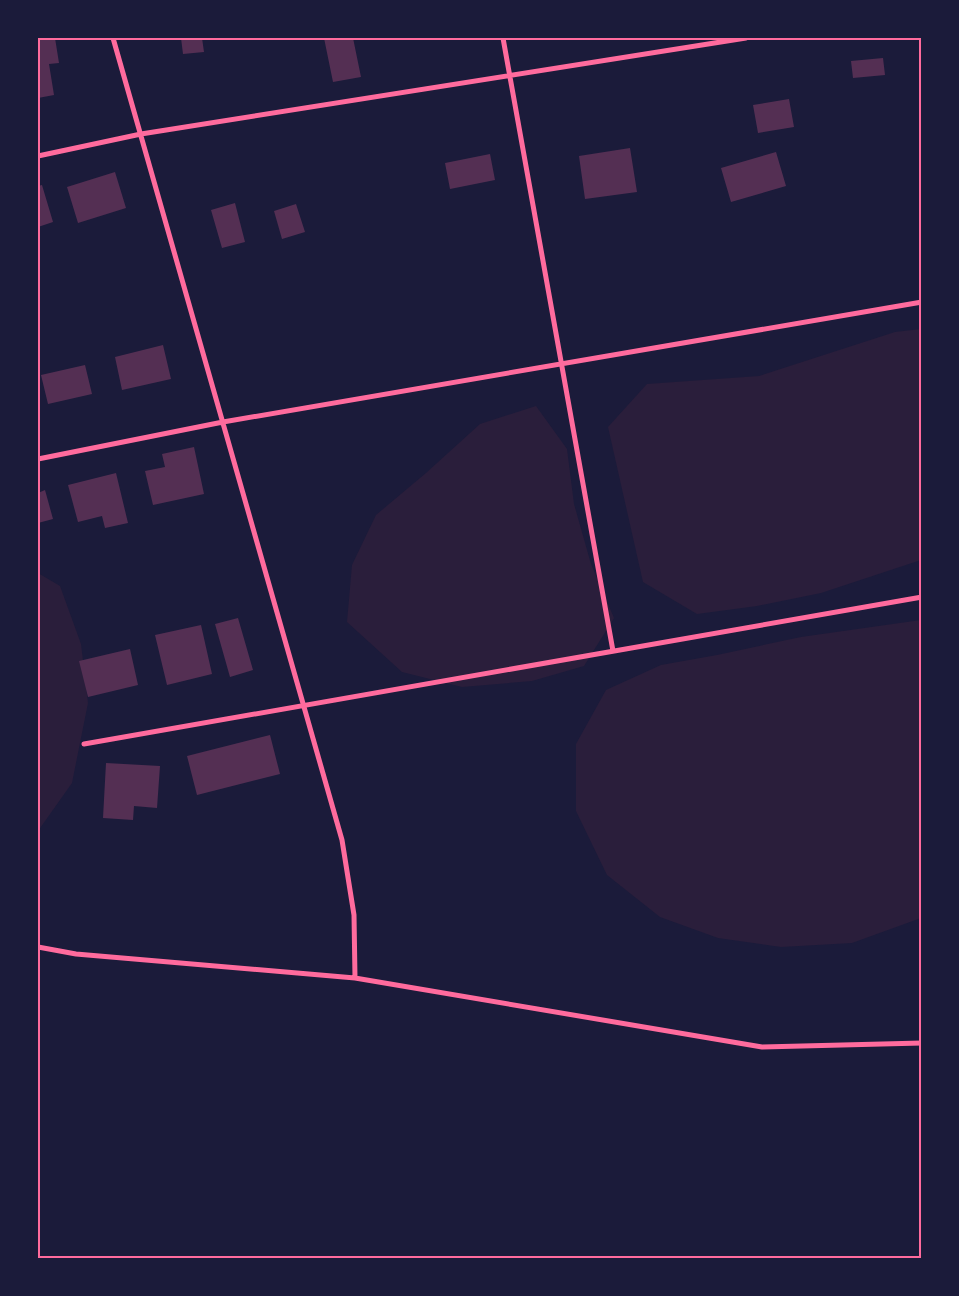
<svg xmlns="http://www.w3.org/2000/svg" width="959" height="1296" font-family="Roboto,sans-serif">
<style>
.green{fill:#2a1e3b}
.building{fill:#542f53}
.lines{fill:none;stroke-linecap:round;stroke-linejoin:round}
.minor{stroke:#ff6b9d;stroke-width:5}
.neatline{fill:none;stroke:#ff6b9d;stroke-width:2}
</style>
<rect width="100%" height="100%" fill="#1b1b3a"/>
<path class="green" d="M921,329V560L821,593L757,606L697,614L643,582L608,427L647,384L759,376L895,332Z
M536,406L567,449L574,504L591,564L614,618L584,666L532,681L462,687L402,672L347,622L352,565L376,515L426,473L480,424Z
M38,573L60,586L81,644L88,703L72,783L38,831Z
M921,620V918L852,943L781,947L718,938L660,917L607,875L576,811V744L606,690L661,665L717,655L801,637Z"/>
<path class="building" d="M38,38H55L59,63L49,64L54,95L38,98Z
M181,38H202L204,52L183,54Z
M324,38H353L361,77L333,82Z
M883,58L885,75L853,78L851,61Z
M789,99L794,127L758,133L753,105Z
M630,148L637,192L585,199L579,156Z
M776,152L786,186L731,202L721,168Z
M490,154L495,180L450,189L445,163Z
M115,172L126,208L78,223L67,187Z
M42,185L53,222L38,227V186Z
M235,203L245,242L222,248L211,210Z
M296,204L305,232L282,239L274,211Z
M163,345L171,379L122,390L115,357Z
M85,365L92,394L48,404L41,375Z
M194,447L204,494L153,505L145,471L165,467L162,454Z
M116,473L128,523L105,528L102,516L78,522L68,485Z
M45,490L53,519L38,523V493Z
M238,618L253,670L230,677L215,624Z
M201,625L212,674L167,685L155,635Z
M130,649L138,685L88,697L79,661Z
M270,735L280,774L197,795L187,756Z
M106,763L160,766L157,808L134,806L133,820L103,818Z"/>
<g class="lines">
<path class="minor" d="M113,38L342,840L354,915L355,978
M503,38L613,651
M38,156L141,134L746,38
M38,459L223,422L922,302
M84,744L922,597
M38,947L76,954L355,978L762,1047L922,1043"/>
</g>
<rect width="959" height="1296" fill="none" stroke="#1b1b3a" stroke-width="78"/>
<rect x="39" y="39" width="881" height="1218" class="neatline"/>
</svg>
